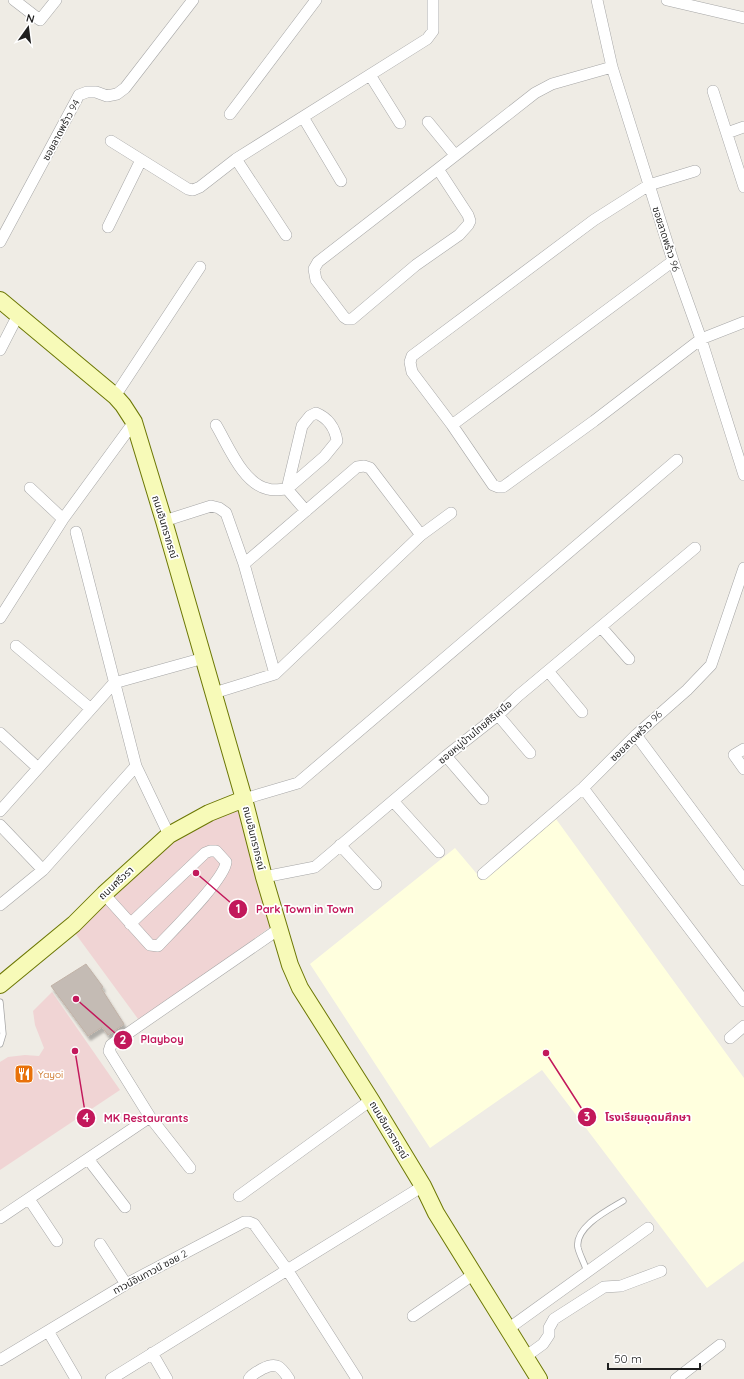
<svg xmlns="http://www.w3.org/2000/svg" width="744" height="1379" font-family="Quicksand,'Noto Sans Thai',sans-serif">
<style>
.commercial{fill:#f0d4d4}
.education{fill:#ffffde}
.building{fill:#c4bbb4;stroke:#c1b2a7;filter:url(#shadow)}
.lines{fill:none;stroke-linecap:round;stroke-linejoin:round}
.lane-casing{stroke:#a6a6a6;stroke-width:7}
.street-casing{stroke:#a6a6a6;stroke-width:12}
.secondary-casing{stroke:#6c7704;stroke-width:18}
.lane{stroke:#fff;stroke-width:5.5}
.street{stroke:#fff;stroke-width:11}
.secondary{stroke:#f7fab8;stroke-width:16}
.labels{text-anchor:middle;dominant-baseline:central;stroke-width:3.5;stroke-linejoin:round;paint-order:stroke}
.street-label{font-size:10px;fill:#1f1f1f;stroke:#fff}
.food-label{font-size:10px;fill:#c56008;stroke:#fff;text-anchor:start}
.leader{fill:none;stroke:#c2185b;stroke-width:1.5}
.callout-dot{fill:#c2185b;stroke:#fff;stroke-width:1.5}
.mark-label{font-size:12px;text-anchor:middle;font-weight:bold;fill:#fff}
.callout-label{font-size:11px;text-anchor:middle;font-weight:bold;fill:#c2185b;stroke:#fff;stroke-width:3.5;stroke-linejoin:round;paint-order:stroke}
</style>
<defs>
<filter id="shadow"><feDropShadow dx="2.5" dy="4.5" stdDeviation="1" flood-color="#0004"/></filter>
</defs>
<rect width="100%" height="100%" fill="#efece5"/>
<path class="commercial" d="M244,797L277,922L141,1023L72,929L178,823Z
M52,992L120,1090L0,1170V1062L8,1057L25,1055L39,1056L44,1048L35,1025L33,1011Z"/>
<path class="education" d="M556,819L744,1078V1261L707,1288L542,1070L430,1148L310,964L455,848L482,880Z"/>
<path class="building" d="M86,964L103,987L101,988L124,1024L108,1035L102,1027L88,1036L51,986Z"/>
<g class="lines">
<g class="lane-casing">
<path id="lane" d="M0,1002L3,1034L0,1044
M587,1272C585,1264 580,1256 578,1248C574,1227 608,1210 623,1201"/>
</g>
<g class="street-casing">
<path id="street" d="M14,0L40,20L56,0
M597,0L612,67L673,261L701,339L744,475
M667,0L744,18
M370,75L400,123
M713,91L744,187
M230,114L316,0
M303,117L341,181
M428,122L455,155
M727,133L744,127
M111,141L188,189L193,190L200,187L236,159L427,39L433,31V0
M236,159L286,235
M438,169L468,215L470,221L468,225L459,235L416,265L352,319H347L344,317L316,280L314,269L318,262L438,169L535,93L552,84L612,67
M695,171L649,185L594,220L412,356L410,362L412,372L452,425L493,485L498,487H503L594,421L701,339L744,322
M108,227L141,160
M0,242L79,95L87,92H96L107,96L117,94L125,88L193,0
M0,350L18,315
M115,396L200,267
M316,413C328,418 335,428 337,441L324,457L287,489L302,426L310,416Z
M216,425C228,445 243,484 268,489C274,491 281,489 287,489L306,511
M452,425L673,261
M30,488L63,519L134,422
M164,521L211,506L219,508L226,513L244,564L275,674
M76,532L136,766L169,835
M421,535L451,513
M0,618L63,519
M601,627L629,659
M16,646L91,709
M548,671L582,712
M214,693L275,674L421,535L370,468L364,466L357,467L244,564
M498,715L530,753
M0,733L38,768
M636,735L744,880
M744,749L734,755L744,769
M446,756L483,799
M583,788L744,1001
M244,799L298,783L677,460
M393,801L439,852
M0,811L114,683L204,658
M0,825L43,870
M340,845L376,884
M483,874L583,788L636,735L687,690L711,665L744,568
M264,877L315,867L446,756L498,715L518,696L695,548
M104,894L150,945L158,946C172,931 225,879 226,862L216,851H210L205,853L130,924
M0,905L43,870L136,766
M730,1038L744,1026
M88,1159L125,1207
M190,1168L150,1117L109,1051L111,1045L279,929
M239,1196L371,1100
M29,1199L57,1241
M0,1218L150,1117
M100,1244L126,1284
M413,1316L474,1274
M508,1329L648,1228
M48,1331L76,1379
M152,1353L167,1379
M525,1357L543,1344L549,1335V1328L554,1319L604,1287L621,1286L661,1271
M0,1360L126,1284L244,1222H249L254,1224L288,1271L357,1379
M111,1379L423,1186
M249,1379C252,1374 257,1372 262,1369C277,1361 281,1367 289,1379
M676,1379L720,1345"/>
</g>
<g class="secondary-casing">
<path id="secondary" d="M0,300L115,396L123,405L134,422L164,521L244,799L264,877L290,965L300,988L371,1100L423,1186L436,1213L539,1379
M0,985L74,924L104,894L169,835L209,813L244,799"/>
</g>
<use href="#lane" class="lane"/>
<use href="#street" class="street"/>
<use href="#secondary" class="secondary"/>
</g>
<defs>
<g id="restaurant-square" transform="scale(1)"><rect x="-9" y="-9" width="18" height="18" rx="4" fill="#e8710a" stroke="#fff"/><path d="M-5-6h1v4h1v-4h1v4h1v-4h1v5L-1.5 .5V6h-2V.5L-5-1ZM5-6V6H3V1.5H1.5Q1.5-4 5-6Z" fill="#fff"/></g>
</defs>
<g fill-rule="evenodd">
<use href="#restaurant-square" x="24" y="1074"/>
</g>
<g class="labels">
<g class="street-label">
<text transform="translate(61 130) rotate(-62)">ซอยลาดพร้าว 94</text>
<text transform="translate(666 239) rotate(72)">ซอยลาดพร้าว 96</text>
<text transform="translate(165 527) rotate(73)">ถนนอินทราภรณ์</text>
<text transform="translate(475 732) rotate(-40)">ซอยหมู่บ้านไทยศิริเหนือ</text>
<text transform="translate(636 736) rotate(-44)">ซอยลาดพร้าว 96</text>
<text transform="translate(254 838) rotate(76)">ถนนอินทราภรณ์</text>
<text transform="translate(116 883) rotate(-43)">ถนนศรีวรา</text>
<text transform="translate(389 1130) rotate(59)">ถนนอินทราภรณ์</text>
<text transform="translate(150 1272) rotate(-28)">ทาวน์อินทาวน์ ซอย 2</text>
</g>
<g class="food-label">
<text x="38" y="1074">Yayoi</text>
</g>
</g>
<path class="leader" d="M196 873L238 909M76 999L123 1040M546 1053L587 1117M75 1051L86 1118"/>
<g class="callout-dot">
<circle cx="196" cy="873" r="4"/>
<circle cx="76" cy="999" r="4"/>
<circle cx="546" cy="1053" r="4"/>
<circle cx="75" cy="1051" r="4"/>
<circle cx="238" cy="909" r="10"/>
<circle cx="123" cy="1040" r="10"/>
<circle cx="587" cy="1117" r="10"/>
<circle cx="86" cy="1118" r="10"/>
</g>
<g class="mark-label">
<text x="238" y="913">1</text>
<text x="123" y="1044">2</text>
<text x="587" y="1121">3</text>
<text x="86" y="1122">4</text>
</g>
<g class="callout-label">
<text x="305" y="913">Park Town in Town</text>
<text x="162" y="1043">Playboy</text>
<text x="648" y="1121">โรงเรียนอุดมศึกษา</text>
<text x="146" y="1122">MK Restaurants</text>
</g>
<g transform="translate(28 28) rotate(14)" stroke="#ffffff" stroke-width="3" paint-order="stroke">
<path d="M0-3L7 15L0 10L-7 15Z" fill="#1f1f1f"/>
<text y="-6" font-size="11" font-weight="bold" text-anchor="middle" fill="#1f1f1f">N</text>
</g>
<path d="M608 1363v6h92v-6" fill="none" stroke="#1f1f1f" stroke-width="2"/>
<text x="614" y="1363" font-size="12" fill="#1f1f1f" stroke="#ffffff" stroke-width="3" paint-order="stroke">50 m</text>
</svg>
